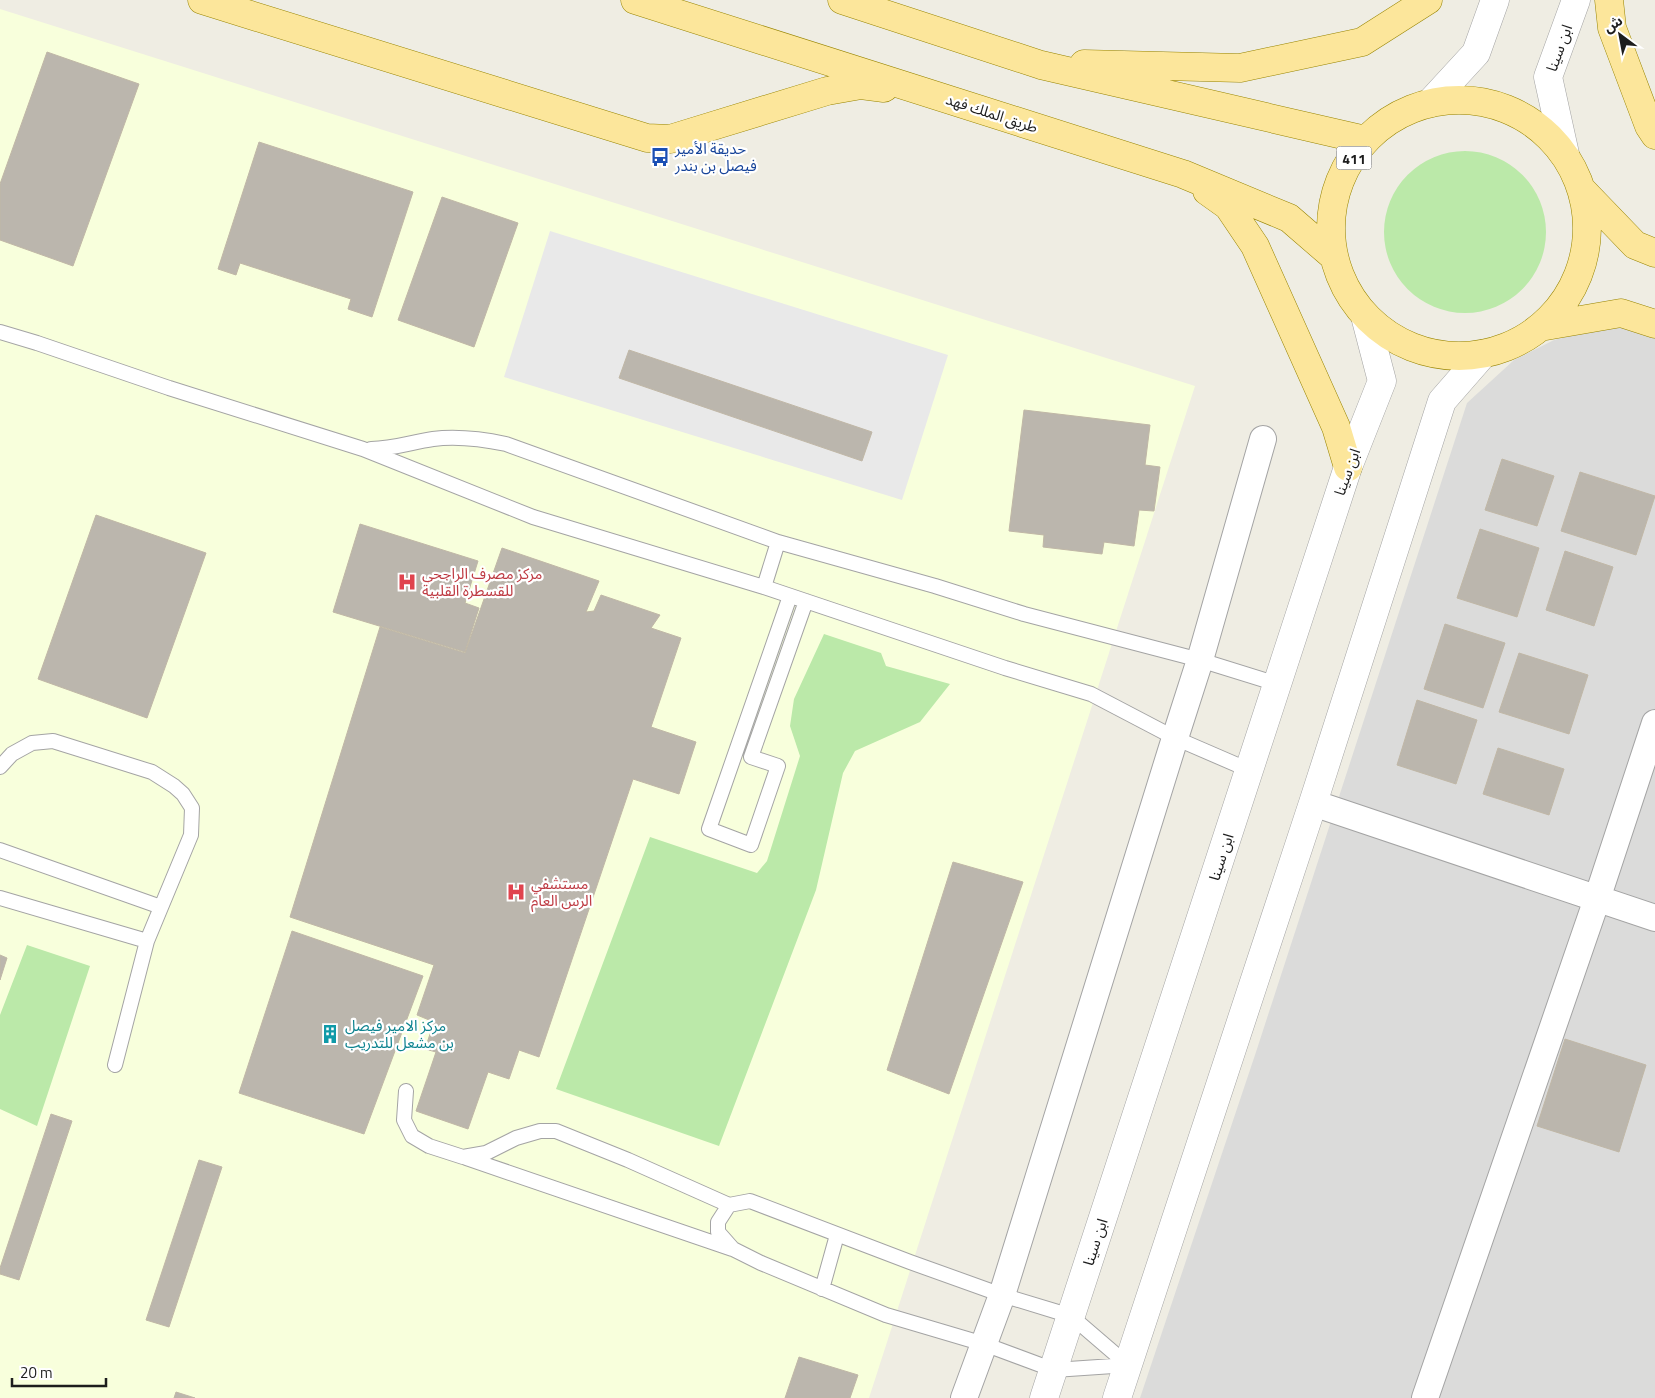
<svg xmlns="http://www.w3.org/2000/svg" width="1655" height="1398" font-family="'Titillium Web','Noto Sans Arabic',sans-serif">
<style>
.residential{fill:#dbdbda}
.education{fill:#f8ffdc}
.grass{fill:#bbe9a9}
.parking{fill:#e9e9e9}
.building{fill:#bbb6ad;stroke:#c0b7a6}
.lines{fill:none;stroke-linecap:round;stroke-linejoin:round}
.service-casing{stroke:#a4a4a4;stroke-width:16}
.minor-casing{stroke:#a4a4a4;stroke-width:28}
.tertiary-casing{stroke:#a4a4a4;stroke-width:29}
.primary-casing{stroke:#978400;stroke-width:29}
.service{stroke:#fff;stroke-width:14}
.minor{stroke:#fff;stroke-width:26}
.tertiary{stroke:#fff;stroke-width:28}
.primary{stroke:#fce69b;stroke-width:28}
.labels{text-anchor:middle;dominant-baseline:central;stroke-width:4.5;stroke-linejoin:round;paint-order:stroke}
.shield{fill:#fff;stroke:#616161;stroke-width:1}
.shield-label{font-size:14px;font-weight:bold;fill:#1d1d1d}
.street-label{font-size:15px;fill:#1d1d1d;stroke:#fff}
.transit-label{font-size:15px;fill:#164399;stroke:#fff;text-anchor:start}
.health-label{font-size:15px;fill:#be3a42;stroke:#fff;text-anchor:start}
.culture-label{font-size:15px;fill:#0d838f;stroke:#fff;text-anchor:start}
</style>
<rect width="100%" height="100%" fill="#efede3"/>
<path class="residential" d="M1619,324L1655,335V1398H1140L1256,1052L1467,403L1514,360L1554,340Z"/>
<path class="education" d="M0,9L1195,386L869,1398H0Z"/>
<path class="grass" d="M1384 232a81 81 0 1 1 162 0a81 81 0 1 1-162 0Z
M824,634L881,653L886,666L950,684L920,722L855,751L843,773L816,890L719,1146L556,1089L650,837L757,873L767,861L800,756L790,726L794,699Z
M27,945L90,966L37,1126L0,1109V1015Z"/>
<path class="parking" d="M550,231L948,355L902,500L504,377Z"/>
<path class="building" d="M47,52L139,84L73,266L0,240V184Z
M259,142L413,192L372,317L348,309L351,299L240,263L236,275L218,269Z
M442,197L518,223L474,347L398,320Z
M629,350L872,432L862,461L619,378Z
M1024,410L1150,425L1145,465L1160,467L1154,511L1139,510L1134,546L1104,542L1102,554L1043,547L1044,535L1009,531Z
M1502,459L1554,476L1537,526L1485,510Z
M1580,472L1655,496L1636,555L1561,531Z
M96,515L206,553L147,718L38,679Z
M360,524L478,561L465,603L479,608L465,652L333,612Z
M1480,529L1539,548L1517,617L1457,598Z
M502,548L599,581L586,612L594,611L601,595L660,615L651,628L681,638L651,727L696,742L679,794L633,779L539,1057L519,1050L509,1079L488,1072L468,1129L416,1111L436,1052L425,1049L434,1022L417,1015L434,965L290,917L380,627L465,653Z
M1565,551L1613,567L1594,626L1546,610Z
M1445,624L1505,643L1483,708L1424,689Z
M1519,653L1588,675L1569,734L1499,712Z
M1417,700L1477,720L1456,784L1397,765Z
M1498,748L1564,769L1549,815L1483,794Z
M953,862L1023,882L949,1094L887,1070Z
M292,931L423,976L364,1134L239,1093Z
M0,955L7,958L0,980Z
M1565,1039L1646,1065L1619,1152L1537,1126Z
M51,1114L72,1121L19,1280L0,1274V1268Z
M199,1160L222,1167L169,1327L146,1320Z
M799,1357L858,1375L850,1398H785Z
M176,1392L195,1398H174Z"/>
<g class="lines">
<g class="service-casing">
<path id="service" d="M0,332L37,343L169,388L363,449L533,517L764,587L1005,668L1091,694L1175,738L1249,770
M371,449C393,449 412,442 433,439C457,436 482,439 506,444L778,542L935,586L1024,614L1200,660L1277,684
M764,587L778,542
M790,596L709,829L751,845L778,766L751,757L806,601
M0,767L12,754L32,743L53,741L152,772L174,786L183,794L192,808L191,835L147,941
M0,850L161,907
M0,898L147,941L115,1065
M406,1091L404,1120L412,1136L429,1146L463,1157L486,1153L516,1138L540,1131H556L628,1160L729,1205
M466,1158L732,1249
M750,1201L910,1262L1002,1295L1071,1316L1128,1365L1054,1370L984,1344L886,1315L761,1263L733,1249L718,1232V1222L729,1205Z
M822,1289L837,1235"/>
</g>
<g class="minor-casing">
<path id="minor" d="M1313,803L1655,918
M964,1398L1002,1295L1175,738L1200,660L1263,439
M1425,1398L1597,899L1655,723"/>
</g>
<g class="tertiary-casing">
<path id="tertiary" d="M1430,103L1476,53L1495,0
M1565,154L1548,77L1576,0
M1044,1398L1348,467L1382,381L1365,316
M1117,1398L1313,803L1442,401L1483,354"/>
</g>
<g class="primary-casing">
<path id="primary" d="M202,0L647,138L670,139L827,91L861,85L884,88
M635,0L1183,174L1289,218L1333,256
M842,0L1041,65L1365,140
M1609,0L1612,28L1649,126L1655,135
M1084,64L1240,68L1362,42L1428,0
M1331 228a128 128 0 1 1 256 0a128 128 0 1 1-256 0Z
M1582,190L1635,245L1655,253
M1207,191L1228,206L1255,246L1336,427L1348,467
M1540,327L1621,313L1655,324"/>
</g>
<use href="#service" class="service"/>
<use href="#minor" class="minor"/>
<use href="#tertiary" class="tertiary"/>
<use href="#primary" class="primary"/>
</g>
<defs>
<g id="bus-bare" transform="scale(1.5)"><path d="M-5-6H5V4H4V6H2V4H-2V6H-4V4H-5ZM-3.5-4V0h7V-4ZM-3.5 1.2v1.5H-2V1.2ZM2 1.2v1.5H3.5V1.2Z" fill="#1a4fb4" stroke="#fff" stroke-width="2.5" paint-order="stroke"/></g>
<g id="hospital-bare" transform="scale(1.5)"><path d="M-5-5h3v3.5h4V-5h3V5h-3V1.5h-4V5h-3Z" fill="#e0444e" stroke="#fff" stroke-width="2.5" paint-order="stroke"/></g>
<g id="building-bare" transform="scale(1.5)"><path d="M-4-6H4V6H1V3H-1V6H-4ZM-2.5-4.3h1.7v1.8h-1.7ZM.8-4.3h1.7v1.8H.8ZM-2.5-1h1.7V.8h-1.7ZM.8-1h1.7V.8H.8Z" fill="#0f9aa8" stroke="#fff" stroke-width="2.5" paint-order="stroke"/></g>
</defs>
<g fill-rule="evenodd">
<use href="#bus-bare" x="660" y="157"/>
<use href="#hospital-bare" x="407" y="582"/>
<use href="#hospital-bare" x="516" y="892"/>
<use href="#building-bare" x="330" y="1034"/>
</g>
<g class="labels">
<rect class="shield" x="1336.5" y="146.5" width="35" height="23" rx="4"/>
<g class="shield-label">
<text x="1354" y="158">411</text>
</g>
<g class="street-label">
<text transform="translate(1559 48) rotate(-70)">ابن سينا</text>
<text transform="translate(992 113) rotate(18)">طريق الملك فهد</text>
<text transform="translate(1347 472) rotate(-70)">ابن سينا</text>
<text transform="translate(1221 857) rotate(-72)">ابن سينا</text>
<text transform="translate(1095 1242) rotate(-72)">ابن سينا</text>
</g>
<g class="transit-label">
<text x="675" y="148">حديقة الأمير<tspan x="675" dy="17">فيصل بن بندر</tspan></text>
</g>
<g class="health-label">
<text x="422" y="573">مركز مصرف الراجحي<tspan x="422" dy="17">للقسطرة القلبية</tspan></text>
<text x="531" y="883">مستشفي<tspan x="531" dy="17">الرس العام</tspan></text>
</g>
<g class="culture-label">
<text x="345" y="1025">مركز الامير فيصل<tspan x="345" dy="17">بن مشعل للتدريب</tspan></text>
</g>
</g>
<g transform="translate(1620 35) rotate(328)" stroke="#ffffff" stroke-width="4" paint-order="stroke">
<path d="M0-4L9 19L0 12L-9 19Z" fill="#1d1d1d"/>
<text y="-8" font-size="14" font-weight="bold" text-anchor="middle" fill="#1d1d1d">ش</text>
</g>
<path d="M12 1378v8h94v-8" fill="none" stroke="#1d1d1d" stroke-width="2.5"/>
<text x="20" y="1378" font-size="15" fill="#1d1d1d" stroke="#ffffff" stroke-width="4" paint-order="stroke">20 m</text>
</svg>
